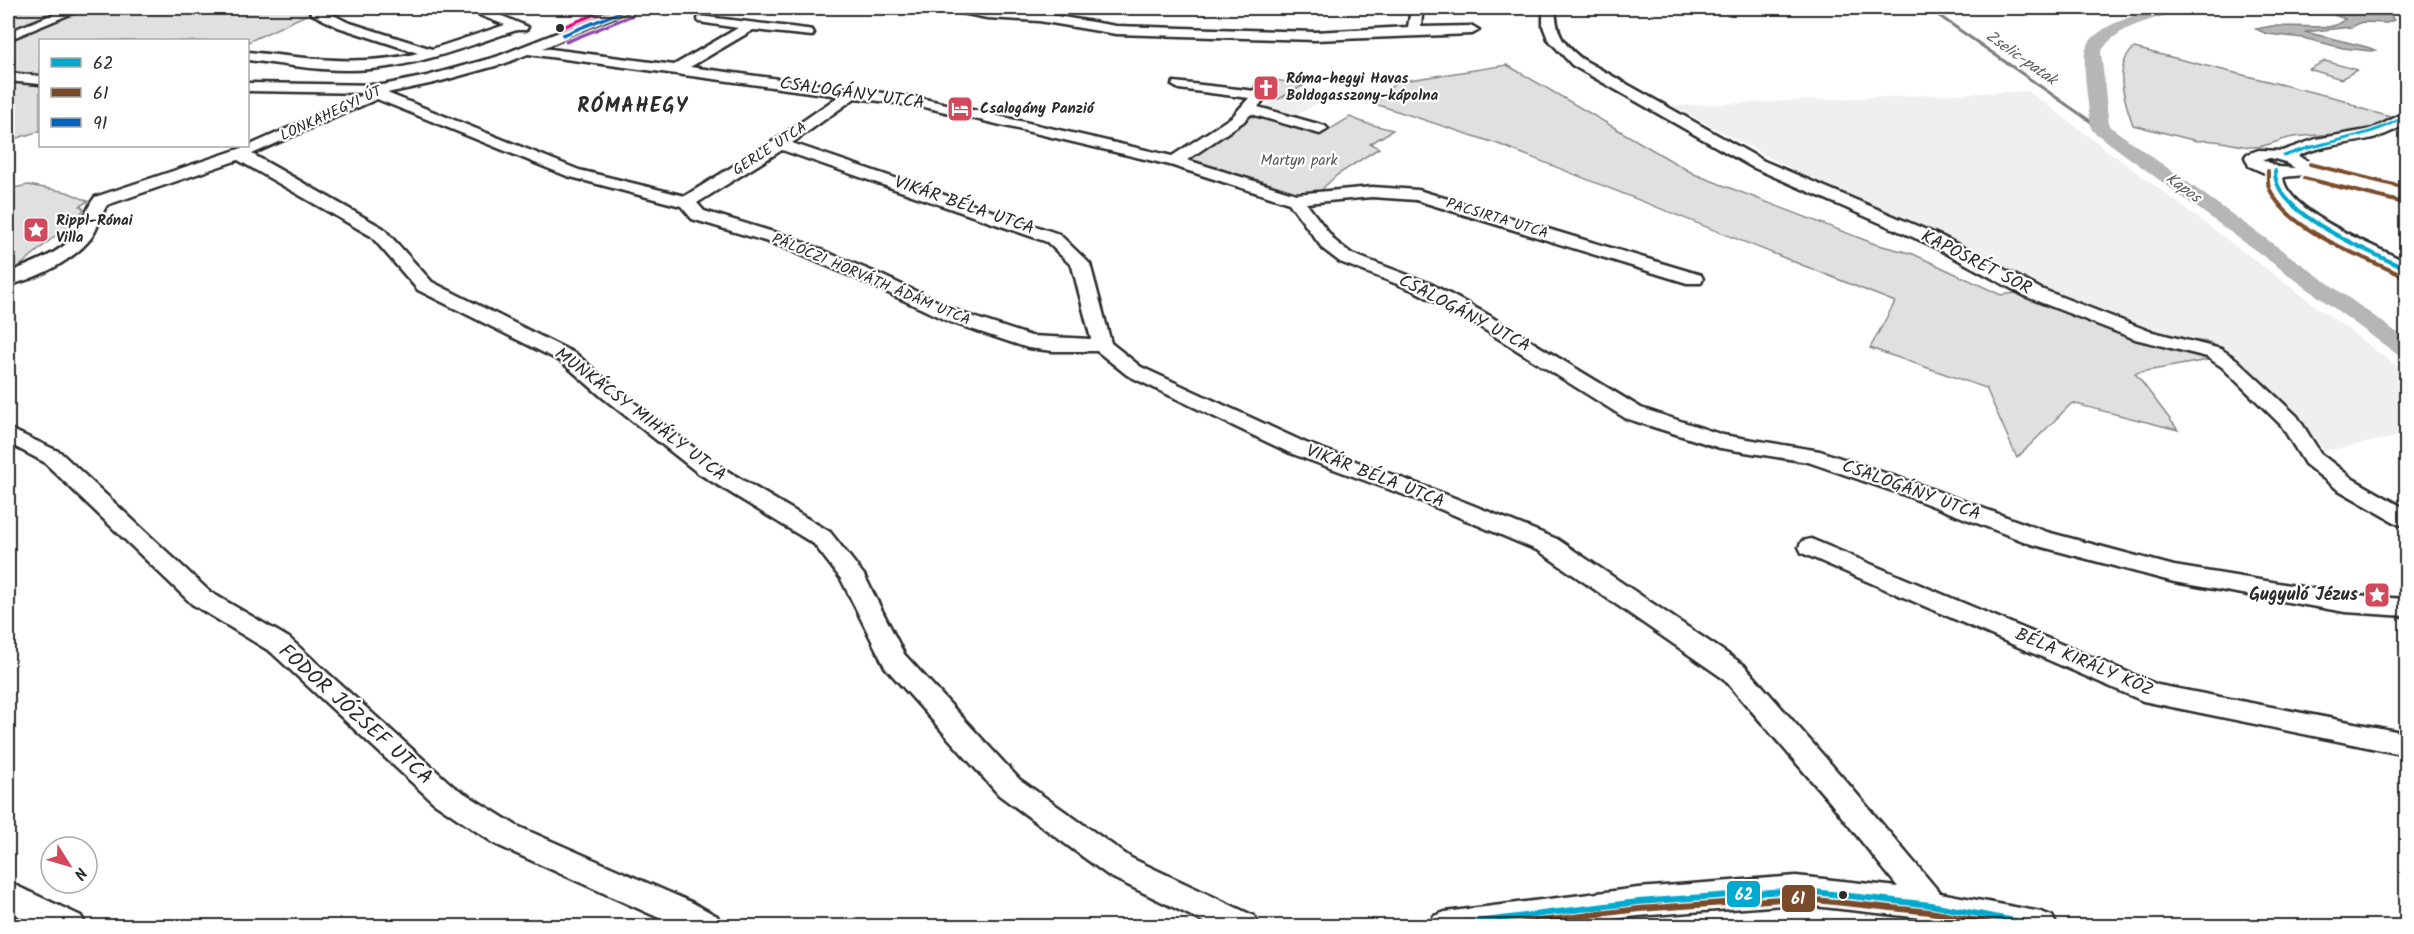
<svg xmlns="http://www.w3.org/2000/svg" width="2414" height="934" font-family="Kalam,sans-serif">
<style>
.built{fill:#efefef}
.green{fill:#e0e0e0;stroke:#868686;stroke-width:1.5}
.water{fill:#b6b6b6;stroke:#7e7e7e;stroke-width:1.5}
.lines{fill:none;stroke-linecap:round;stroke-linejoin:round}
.stream{stroke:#7e7e7e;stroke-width:3}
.river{fill:#b6b6b6;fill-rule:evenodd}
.minor-casing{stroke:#2b2b2b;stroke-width:5}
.minor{fill:#fff;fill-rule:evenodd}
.bus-1-far2-casing{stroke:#fff;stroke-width:6}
.bus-1-far1-casing{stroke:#fff;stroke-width:8}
.bus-1-casing{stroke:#fff;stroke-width:10}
.bus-2-far1-casing{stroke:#fff;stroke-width:8}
.bus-2-casing{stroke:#fff;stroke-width:10}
.bus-3-casing{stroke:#fff;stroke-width:6}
.bus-4-casing{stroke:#fff;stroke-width:6}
.bus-5-casing{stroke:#fff;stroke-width:6}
.bus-1-far2{stroke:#00a9ce;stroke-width:3}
.bus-1-far1{stroke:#00a9ce;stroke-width:4}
.bus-1{stroke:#00a9ce;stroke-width:6}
.bus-2-far1{stroke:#7a4b2a;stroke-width:4}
.bus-2{stroke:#7a4b2a;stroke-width:6}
.bus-3{stroke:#0065bd;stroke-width:3}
.bus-4{stroke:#8e44ad;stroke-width:3}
.bus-5{stroke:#e5007d;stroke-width:3}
.bus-dot{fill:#2b2b2b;stroke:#fff;stroke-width:2}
.labels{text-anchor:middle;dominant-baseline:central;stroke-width:4.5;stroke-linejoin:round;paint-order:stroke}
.far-poi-label{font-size:15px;font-weight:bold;fill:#2b2b2b;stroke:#fff;text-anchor:start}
.far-street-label{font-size:15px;fill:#2b2b2b;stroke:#fff}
.far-park-label{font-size:15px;fill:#585858;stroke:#fff}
.far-water-label{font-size:16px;font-style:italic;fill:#5c5c5c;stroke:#fff}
.street-label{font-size:18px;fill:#2b2b2b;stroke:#fff}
.poi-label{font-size:18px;font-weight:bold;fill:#2b2b2b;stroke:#fff;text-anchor:end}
.far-district-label{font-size:20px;font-weight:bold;letter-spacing:1.5px;fill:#2b2b2b;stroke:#fff}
.near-street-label{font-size:21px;fill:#2b2b2b;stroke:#fff}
.line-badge{stroke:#fff;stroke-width:2}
.badge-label{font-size:16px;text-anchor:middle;font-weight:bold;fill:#fff}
</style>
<rect width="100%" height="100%" fill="#fff"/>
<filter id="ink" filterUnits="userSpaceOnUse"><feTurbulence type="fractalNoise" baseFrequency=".0167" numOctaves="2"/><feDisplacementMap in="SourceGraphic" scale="12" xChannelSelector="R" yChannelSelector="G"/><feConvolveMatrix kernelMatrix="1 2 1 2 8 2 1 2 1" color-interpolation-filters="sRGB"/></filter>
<g filter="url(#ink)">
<path class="built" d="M1302,86L1320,91L1325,99L1292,118L1261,108Z
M2028,91L2406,373V435L2325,451L2301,422L2230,357L2039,290L1948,239L1878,209L1778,162L1673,106Z"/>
<path class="green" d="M8,8H321L248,42L40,40V131L8,141Z
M2134,48L2344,100L2359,108L2394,118C2366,139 2326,132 2294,137C2279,139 2268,147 2253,147C2234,146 2216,138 2197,141L2133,125C2125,102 2112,67 2134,48Z
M2325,61L2357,70L2341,79L2309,69Z
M1507,65L1694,174L1875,244L1913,254L2001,295L2039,290L2175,339L2209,342L2230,356L2135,373L2178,430L2072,403L2017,458L1986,388L1870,348L1895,302L1498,144L1375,104L1396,82Z
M1259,77L1304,85L1279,99L1251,92Z
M1253,111L1324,133L1350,117L1365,123L1393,130L1370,144L1379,148L1337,175L1323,188V196H1295L1189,162L1187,157Z
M28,185L67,192L88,201L80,206L84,209L73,225L55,236L8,276V189Z"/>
<path class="water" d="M2325,8C2345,7 2381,1 2394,20L2387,23L2362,22L2351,27L2305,32L2367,47L2375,50L2371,51L2343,48L2303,38L2267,34L2256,29L2272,26L2328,27L2336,25L2345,19L2329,13Z"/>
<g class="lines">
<path class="stream" d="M1928,8L2100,128"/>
<path class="river" d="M2161,8H2183L2180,11C2153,20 2117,25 2101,52L2109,126L2406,339V357L2398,355L2094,132L2091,128C2089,107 2083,74 2085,54C2088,26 2139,14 2161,8Z"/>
<g class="minor-casing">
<path id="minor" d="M69,8H85L8,40V32Z
M312,8H320L347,22L432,49L505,25L469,11L467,8H483L528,27L526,30H517C470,45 422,65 371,69C330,73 288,65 248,60V52C306,58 361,67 418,53L338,27L312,14L310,11Z
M620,8H636L543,48L674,65L738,28L699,22L698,19L699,16L807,29L812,30L814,33L812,36L753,30L690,67L920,98L1172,156L1233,116L1249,98L1179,89L1172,85L1174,82L1265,92L1267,95L1258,107L1325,126L1328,129L1320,134L1251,114L1243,122L1187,160L1296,194L1372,187L1418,190L1701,275L1703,279L1701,283H1687L1416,200L1372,197L1306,203L1335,241L1352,254L1429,283L1483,312L1641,408L1723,435L1820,451L1923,486L2047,532L2174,566L2345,594L2403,599L2406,600V616L2345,612L2174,582L2031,544L1907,496L1808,462L1720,448L1625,418L1469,320L1415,291L1340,262L1323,249L1289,203L1170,165L920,106L855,98L792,143L1059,234L1090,264L1111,343L1141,367L1306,443L1437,491L1557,539L1744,665L1850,786L1940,893L2041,912L2052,916L2057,926H1970L1931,919L1796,904L1638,916L1554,926H1429L1434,916L1445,912L1638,888L1796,876L1898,887L1830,802L1724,679L1539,551L1421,501L1290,453L1127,375L1097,351H1053L1028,348L950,322L867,283L778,245L692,219L681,206L567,176L377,99L252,154L383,228L432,282L576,354L616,389L714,463L830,532L864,575L904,654L1019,779L1131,858L1254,916L1259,926H1212L1109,876L999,795L885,667L841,579L814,544L698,473L602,397L562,362L418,290L371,236L238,160L107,205C101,214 99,225 93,235C77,259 35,280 8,285V273C31,263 62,254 77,232C85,221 86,208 95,197L248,146L367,93L248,91V83L383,85L427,76L496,57ZM528,54L839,96L774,141L685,196L579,170L387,93L434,83L506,63ZM782,150L1047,242L1072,266L1091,339L1031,336L964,314L881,275L790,237L704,211L697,203Z
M949,8H973L1039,13L1116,26L1315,32L1408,27L1410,15L1405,8H1417L1422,15L1421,27L1472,26L1479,30L1472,34L1315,40L1116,34L1039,21L987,18L951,11Z
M1543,8H1555C1557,35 1561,42 1582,59L1764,161L1943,237L2041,289L2149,331L2221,349L2236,359L2297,416L2321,454L2353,479L2406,509V526L2398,524L2337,489L2305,464L2281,425L2222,367L2207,357L2135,339L2027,297L1931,245L1752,167L1572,65L1548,39L1543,26Z
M8,73L40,76V84L8,81Z
M2406,112V123C2374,147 2332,139 2298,156L2308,161L2311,167L2406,191V201L2305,175L2283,177C2285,212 2378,247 2406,262V274C2382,270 2297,222 2280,203C2272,194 2267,186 2267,174L2249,166L2245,157L2247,154L2259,150L2282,151L2316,139L2373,129ZM2271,158L2285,162L2295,168L2278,167L2262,159Z
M8,428L60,452L210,592L289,638L453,786L517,826L691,902L717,916L722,926H677L495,844L433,802L271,652L192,604L44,462L8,443Z
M1811,539L2158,685L2406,733V755L2143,701L1802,553L1799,547L1802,541Z
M8,882L81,916L86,926H39L8,911Z"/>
</g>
<use href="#minor" class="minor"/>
<g class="bus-1-far2-casing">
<path id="bus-1-far2" d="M2284,156C2324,140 2368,139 2406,116"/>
</g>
<g class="bus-1-far1-casing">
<path id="bus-1-far1" d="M2275,171C2273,214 2372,252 2406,269"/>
</g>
<g class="bus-1-casing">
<path id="bus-1" d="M1445,926L1638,902L1796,890L1931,905L2041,926"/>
</g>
<g class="bus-2-far1-casing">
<path id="bus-2-far1" d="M2310,164L2406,188
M2268,171C2268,177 2267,184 2270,190C2290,232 2363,256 2403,276
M2304,178L2404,203"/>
</g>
<g class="bus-2-casing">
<path id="bus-2" d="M1502,926L1639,909L1796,898L1930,912L2004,926"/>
</g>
<g class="bus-3-casing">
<path id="bus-3" d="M563,35L630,8"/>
</g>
<g class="bus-4-casing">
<path id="bus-4" d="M566,42L633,15"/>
</g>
<g class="bus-5-casing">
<path id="bus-5" d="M560,28L611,8"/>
</g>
<use href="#bus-1-far2" class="bus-1-far2"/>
<use href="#bus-1-far1" class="bus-1-far1"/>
<use href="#bus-1" class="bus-1"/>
<use href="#bus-2-far1" class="bus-2-far1"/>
<use href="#bus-2" class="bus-2"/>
<use href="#bus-3" class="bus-3"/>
<use href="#bus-4" class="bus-4"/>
<use href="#bus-5" class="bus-5"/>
</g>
</g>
<defs>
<g id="church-square" transform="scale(1.35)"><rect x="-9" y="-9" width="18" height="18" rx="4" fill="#d1495b" stroke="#fff"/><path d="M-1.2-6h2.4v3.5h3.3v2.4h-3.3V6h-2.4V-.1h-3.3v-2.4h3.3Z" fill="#fff"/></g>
<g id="hotel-square" transform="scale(1.35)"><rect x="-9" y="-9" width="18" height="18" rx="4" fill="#d1495b" stroke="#fff"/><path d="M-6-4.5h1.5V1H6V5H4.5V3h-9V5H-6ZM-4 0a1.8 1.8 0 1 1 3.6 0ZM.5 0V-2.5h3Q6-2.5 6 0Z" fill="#fff"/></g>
<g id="sight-square" transform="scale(1.35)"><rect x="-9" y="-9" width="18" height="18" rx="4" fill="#d1495b" stroke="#fff"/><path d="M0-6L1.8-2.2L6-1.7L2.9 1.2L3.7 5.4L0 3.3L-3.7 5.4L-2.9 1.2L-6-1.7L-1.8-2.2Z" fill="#fff"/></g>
</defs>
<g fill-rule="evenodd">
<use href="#church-square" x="1266" y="88"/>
<use href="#hotel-square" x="960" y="109"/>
<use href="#sight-square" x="36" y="230"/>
<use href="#sight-square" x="2377" y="595"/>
</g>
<g class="bus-dot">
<circle cx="560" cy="28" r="5"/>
<circle cx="1843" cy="895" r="5"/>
</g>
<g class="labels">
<g class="far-poi-label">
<text x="1286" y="79">Róma-hegyi Havas<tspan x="1286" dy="17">Boldogasszony-kápolna</tspan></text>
<text x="980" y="109">Csalogány Panzió</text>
<text x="56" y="221">Rippl-Rónai<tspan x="56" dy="17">Villa</tspan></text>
</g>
<g class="far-street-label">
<text transform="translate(331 114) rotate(-25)">LONKAHEGYI ÚT</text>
<text transform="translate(770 149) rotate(-33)">GERLE UTCA</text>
<text transform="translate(1497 219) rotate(17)">PACSIRTA UTCA</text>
<text transform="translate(871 280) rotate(23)">PÁLÓCZI HORVÁTH ÁDÁM UTCA</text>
</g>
<g class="far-park-label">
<text x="1299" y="161">Martyn park</text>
</g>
<g class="far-water-label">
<text transform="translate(2021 58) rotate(35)">Zselic-patak</text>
<text transform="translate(2183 188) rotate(36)">Kapos</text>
</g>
<g class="street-label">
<text transform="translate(852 94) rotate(8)">CSALOGÁNY UTCA</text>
<text transform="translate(964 206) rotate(19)">VIKÁR BÉLA UTCA</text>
<text transform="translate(1976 263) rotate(27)">KAPOSRÉT SOR</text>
<text transform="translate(1464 314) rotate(28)">CSALOGÁNY UTCA</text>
<text transform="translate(640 415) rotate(37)">MUNKÁCSY MIHÁLY UTCA</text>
<text transform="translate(1375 477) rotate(21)">VIKÁR BÉLA UTCA</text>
<text transform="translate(1911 491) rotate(20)">CSALOGÁNY UTCA</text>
<text transform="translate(2084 663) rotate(23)">BÉLA KIRÁLY KÖZ</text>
</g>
<g class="poi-label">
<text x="2358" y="595">Gugyuló Jézus</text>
</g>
<g class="far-district-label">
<text x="633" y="107">RÓMAHEGY</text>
</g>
<g class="near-street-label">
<text transform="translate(355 715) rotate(42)">FODOR JÓZSEF UTCA</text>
</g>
</g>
<g class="line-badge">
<rect x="1726" y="880" width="35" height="28" rx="6" fill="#00a9ce"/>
<rect x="1781" y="884" width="35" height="29" rx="6" fill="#7a4b2a"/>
</g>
<g class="badge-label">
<text x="1744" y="900">62</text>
<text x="1798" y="904">61</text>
</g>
<rect width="2414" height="934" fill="none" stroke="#fff" stroke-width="30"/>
<rect x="15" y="15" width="2384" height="904" fill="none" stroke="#2b2b2b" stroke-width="2" filter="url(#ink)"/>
<rect x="39" y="39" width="210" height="108" fill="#ffffff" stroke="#aaaaaa" stroke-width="1.5"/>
<rect x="51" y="58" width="30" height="9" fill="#00a9ce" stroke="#aaaaaa" stroke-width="1.5"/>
<text x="93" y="69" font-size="18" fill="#2b2b2b">62</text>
<rect x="51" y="88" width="30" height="9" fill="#7a4b2a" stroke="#aaaaaa" stroke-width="1.5"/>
<text x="93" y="99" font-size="18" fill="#2b2b2b">61</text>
<rect x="51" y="118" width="30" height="9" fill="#0065bd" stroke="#aaaaaa" stroke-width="1.5"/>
<text x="93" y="129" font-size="18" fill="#2b2b2b">91</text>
<g transform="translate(69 865) rotate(127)"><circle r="28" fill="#ffffff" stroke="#aaaaaa" stroke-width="1.5"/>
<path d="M0-4.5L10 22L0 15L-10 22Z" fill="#d1495b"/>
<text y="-9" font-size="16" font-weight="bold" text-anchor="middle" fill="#2b2b2b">N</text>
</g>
</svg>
